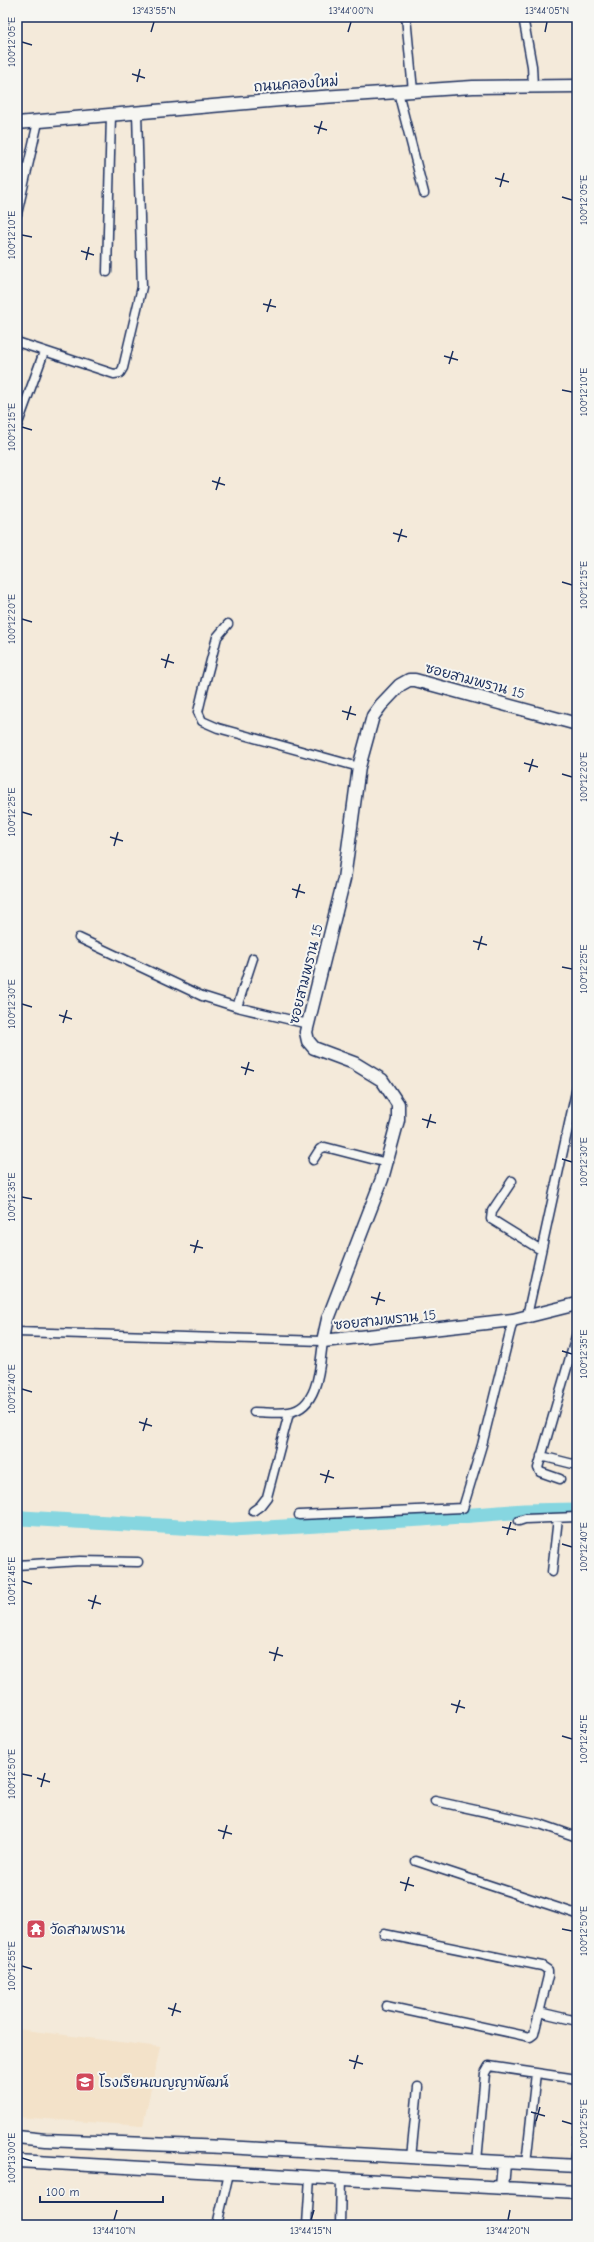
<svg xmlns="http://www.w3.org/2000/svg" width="594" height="2242" font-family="'Comic Neue','Playpen Sans Thai',sans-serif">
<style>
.built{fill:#f3e2c9}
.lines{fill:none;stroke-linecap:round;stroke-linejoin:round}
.river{stroke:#86d6e0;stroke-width:15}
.street-casing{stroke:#1b2f5e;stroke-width:11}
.secondary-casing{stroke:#1b2f5e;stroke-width:15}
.street{stroke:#f6f6f2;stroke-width:8}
.secondary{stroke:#f6f6f2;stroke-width:12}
.ticks{fill:none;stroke:#1b2f5e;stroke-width:1.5}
.labels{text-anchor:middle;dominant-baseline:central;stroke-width:4;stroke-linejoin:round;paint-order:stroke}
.street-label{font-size:14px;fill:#1b2f5e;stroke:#f6f6f2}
.poi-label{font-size:14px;fill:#1b2f5e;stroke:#f6f6f2;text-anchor:start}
.neatline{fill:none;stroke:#1b2f5e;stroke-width:1.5}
.ticks-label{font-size:10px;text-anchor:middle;fill:#1b2f5e}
</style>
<rect width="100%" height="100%" fill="#f4eada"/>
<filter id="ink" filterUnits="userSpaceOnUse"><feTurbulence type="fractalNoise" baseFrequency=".025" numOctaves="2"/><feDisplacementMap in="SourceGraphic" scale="8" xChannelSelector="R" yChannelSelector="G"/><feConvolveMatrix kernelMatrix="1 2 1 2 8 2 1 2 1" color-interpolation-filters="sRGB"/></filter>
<g filter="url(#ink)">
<path class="built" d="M17,2029L160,2047L143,2126L17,2117Z"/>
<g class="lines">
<path class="river" d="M17,1520L22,1518L232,1530L422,1519L524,1511L577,1510"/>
<g class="street-casing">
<path id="street" d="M406,17L413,91
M523,17L532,66L533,86
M398,92L424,193
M17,214L38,122
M107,272L111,115
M17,342L114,374L120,373L123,368L142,287L137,113
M17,426L44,352
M228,624L217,637L203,691L198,712L202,721L218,728L359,767
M79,938L202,996L237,1007L308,1024
M237,1007L253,958
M313,1160L320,1149L325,1147L387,1163
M512,1181L492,1211L491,1219L541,1250
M527,1316L577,1087
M17,1332L323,1341C320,1364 319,1408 289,1412C278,1414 265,1412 254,1412
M541,1456L573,1464L577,1462
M560,1479L540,1472L538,1468L577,1333
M253,1511L260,1506L267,1497L289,1413
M299,1515L463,1508L482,1445L513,1320
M519,1521L525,1519L577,1517
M17,1565L80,1561L138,1562
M552,1572L558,1518
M435,1801L540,1824L577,1837
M416,1861L577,1914
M384,1934L542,1966L548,1970V1976L534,2034L530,2037L386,2006
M539,2012L577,2021
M411,2158L418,2087
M477,2161L485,2073L489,2066L577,2079
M526,2164L536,2073
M574,2166L577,2138
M217,2225L229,2173
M307,2225L310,2177
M340,2225L341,2178"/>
</g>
<g class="secondary-casing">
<path id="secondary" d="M17,123L292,99L473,87L577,86
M577,724L415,680H409L400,685L381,705L373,716L370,727L359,767L344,879L306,1032L308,1041L314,1048L354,1063L382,1080L398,1104V1120L382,1179L328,1319L323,1341L513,1320L577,1304
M17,2137L45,2140L225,2147L577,2166
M17,2161L577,2192
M502,2188L504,2163"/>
</g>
<use href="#street" class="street"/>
<use href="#secondary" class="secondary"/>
</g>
</g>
<path class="ticks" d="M151,32L154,22M348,32L351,22M545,32L547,22M22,42L32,45M132,74L145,78M137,82L140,69M314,126L327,130M318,134L322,121M495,178L509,182M500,187L504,173M562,197L572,200M22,235L32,237M81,251L94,255M86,260L89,247M263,304L276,307M267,312L271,299M444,356L458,360M449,364L453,351M562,390L572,392M22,427L32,430M212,481L225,485M216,490L220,477M393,533L407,537M398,542L402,529M562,582L572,585M22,619L32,622M161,659L174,663M165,668L169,654M342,711L356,715M347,720L351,706M524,763L538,767M529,772L533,759M562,774L572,777M22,812L32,815M110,837L123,841M114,846L118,832M292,889L305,893M296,898L300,884M473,941L487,945M478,950L482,936M562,967L572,969M22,1004L32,1007M59,1015L72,1019M63,1023L67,1010M241,1067L254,1071M245,1075L249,1062M422,1119L436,1123M427,1128L431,1114M562,1159L572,1162M22,1197L32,1199M190,1245L203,1248M194,1253L198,1240M371,1297L385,1301M376,1305L380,1292M562,1351L572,1354M22,1389L32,1392M139,1422L152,1426M143,1431L147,1418M320,1474L334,1478M325,1483L329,1470M502,1527L516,1530M507,1535L511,1522M562,1544L572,1547M22,1581L32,1584M88,1600L101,1604M92,1609L96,1595M269,1652L283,1656M274,1661L278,1647M451,1704L465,1708M456,1713L460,1700M562,1736L572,1739M22,1774L32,1776M37,1778L50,1782M41,1787L45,1773M218,1830L232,1834M223,1839L227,1825M400,1882L414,1886M405,1891L409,1877M562,1929L572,1931M22,1966L32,1969M168,2008L181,2012M172,2016L176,2003M349,2060L363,2064M354,2069L358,2055M531,2112L545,2116M536,2121L540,2107M562,2121L572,2124M22,2158L32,2161M114,2220L117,2210M311,2220L314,2210M508,2220L510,2210"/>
<defs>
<g id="temple-square" transform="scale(1)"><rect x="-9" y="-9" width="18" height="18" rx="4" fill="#d1495b" stroke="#f6f6f2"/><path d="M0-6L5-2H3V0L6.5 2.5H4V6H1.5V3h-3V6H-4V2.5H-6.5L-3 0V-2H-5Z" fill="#fff"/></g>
<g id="school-square" transform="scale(1)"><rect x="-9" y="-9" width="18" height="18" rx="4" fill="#d1495b" stroke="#f6f6f2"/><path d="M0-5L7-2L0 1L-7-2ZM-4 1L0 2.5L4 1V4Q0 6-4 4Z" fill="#fff"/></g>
</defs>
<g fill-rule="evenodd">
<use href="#temple-square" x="36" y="1929"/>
<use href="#school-square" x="85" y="2082"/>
</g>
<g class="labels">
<g class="street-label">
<text transform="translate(296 84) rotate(-4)">ถนนคลองใหม่</text>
<text transform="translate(475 681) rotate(15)">ซอยสามพราน 15</text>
<text transform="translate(306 974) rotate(-76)">ซอยสามพราน 15</text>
<text transform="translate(385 1320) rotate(-6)">ซอยสามพราน 15</text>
</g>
<g class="poi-label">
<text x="50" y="1929">วัดสามพราน</text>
<text x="99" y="2082">โรงเรียนเบญญาพัฒน์</text>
</g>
</g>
<rect width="594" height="2242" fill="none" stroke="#f6f6f2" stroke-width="44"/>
<path d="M40 2196v6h123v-6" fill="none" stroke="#1b2f5e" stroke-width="2"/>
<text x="46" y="2196" font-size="12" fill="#1b2f5e" stroke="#f6f6f2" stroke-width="3" paint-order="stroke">100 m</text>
<rect x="22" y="22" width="550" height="2198" class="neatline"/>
<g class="ticks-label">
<text x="154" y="14">13°43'55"N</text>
<text x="351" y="14">13°44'00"N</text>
<text x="547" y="14">13°44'05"N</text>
<text transform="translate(11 42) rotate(-90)" y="4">100°12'05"E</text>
<text transform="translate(583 200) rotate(-90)" y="4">100°12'05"E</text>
<text transform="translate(11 235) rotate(-90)" y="4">100°12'10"E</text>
<text transform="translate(583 392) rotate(-90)" y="4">100°12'10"E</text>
<text transform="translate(11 427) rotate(-90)" y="4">100°12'15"E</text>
<text transform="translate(583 585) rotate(-90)" y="4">100°12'15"E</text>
<text transform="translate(11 619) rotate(-90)" y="4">100°12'20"E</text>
<text transform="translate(583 777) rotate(-90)" y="4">100°12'20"E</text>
<text transform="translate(11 812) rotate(-90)" y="4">100°12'25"E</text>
<text transform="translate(583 969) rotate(-90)" y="4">100°12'25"E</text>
<text transform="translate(11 1004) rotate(-90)" y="4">100°12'30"E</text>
<text transform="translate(583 1162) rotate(-90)" y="4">100°12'30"E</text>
<text transform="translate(11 1197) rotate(-90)" y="4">100°12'35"E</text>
<text transform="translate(583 1354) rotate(-90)" y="4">100°12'35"E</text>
<text transform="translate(11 1389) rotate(-90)" y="4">100°12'40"E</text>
<text transform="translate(583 1547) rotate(-90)" y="4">100°12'40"E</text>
<text transform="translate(11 1581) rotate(-90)" y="4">100°12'45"E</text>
<text transform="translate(583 1739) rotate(-90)" y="4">100°12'45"E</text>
<text transform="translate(11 1774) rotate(-90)" y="4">100°12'50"E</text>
<text transform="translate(583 1931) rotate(-90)" y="4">100°12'50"E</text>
<text transform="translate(11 1966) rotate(-90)" y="4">100°12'55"E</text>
<text transform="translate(583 2124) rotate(-90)" y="4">100°12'55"E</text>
<text transform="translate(11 2158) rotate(-90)" y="4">100°13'00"E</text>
<text x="114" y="2234">13°44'10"N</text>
<text x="311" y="2234">13°44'15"N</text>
<text x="508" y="2234">13°44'20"N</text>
</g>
</svg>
